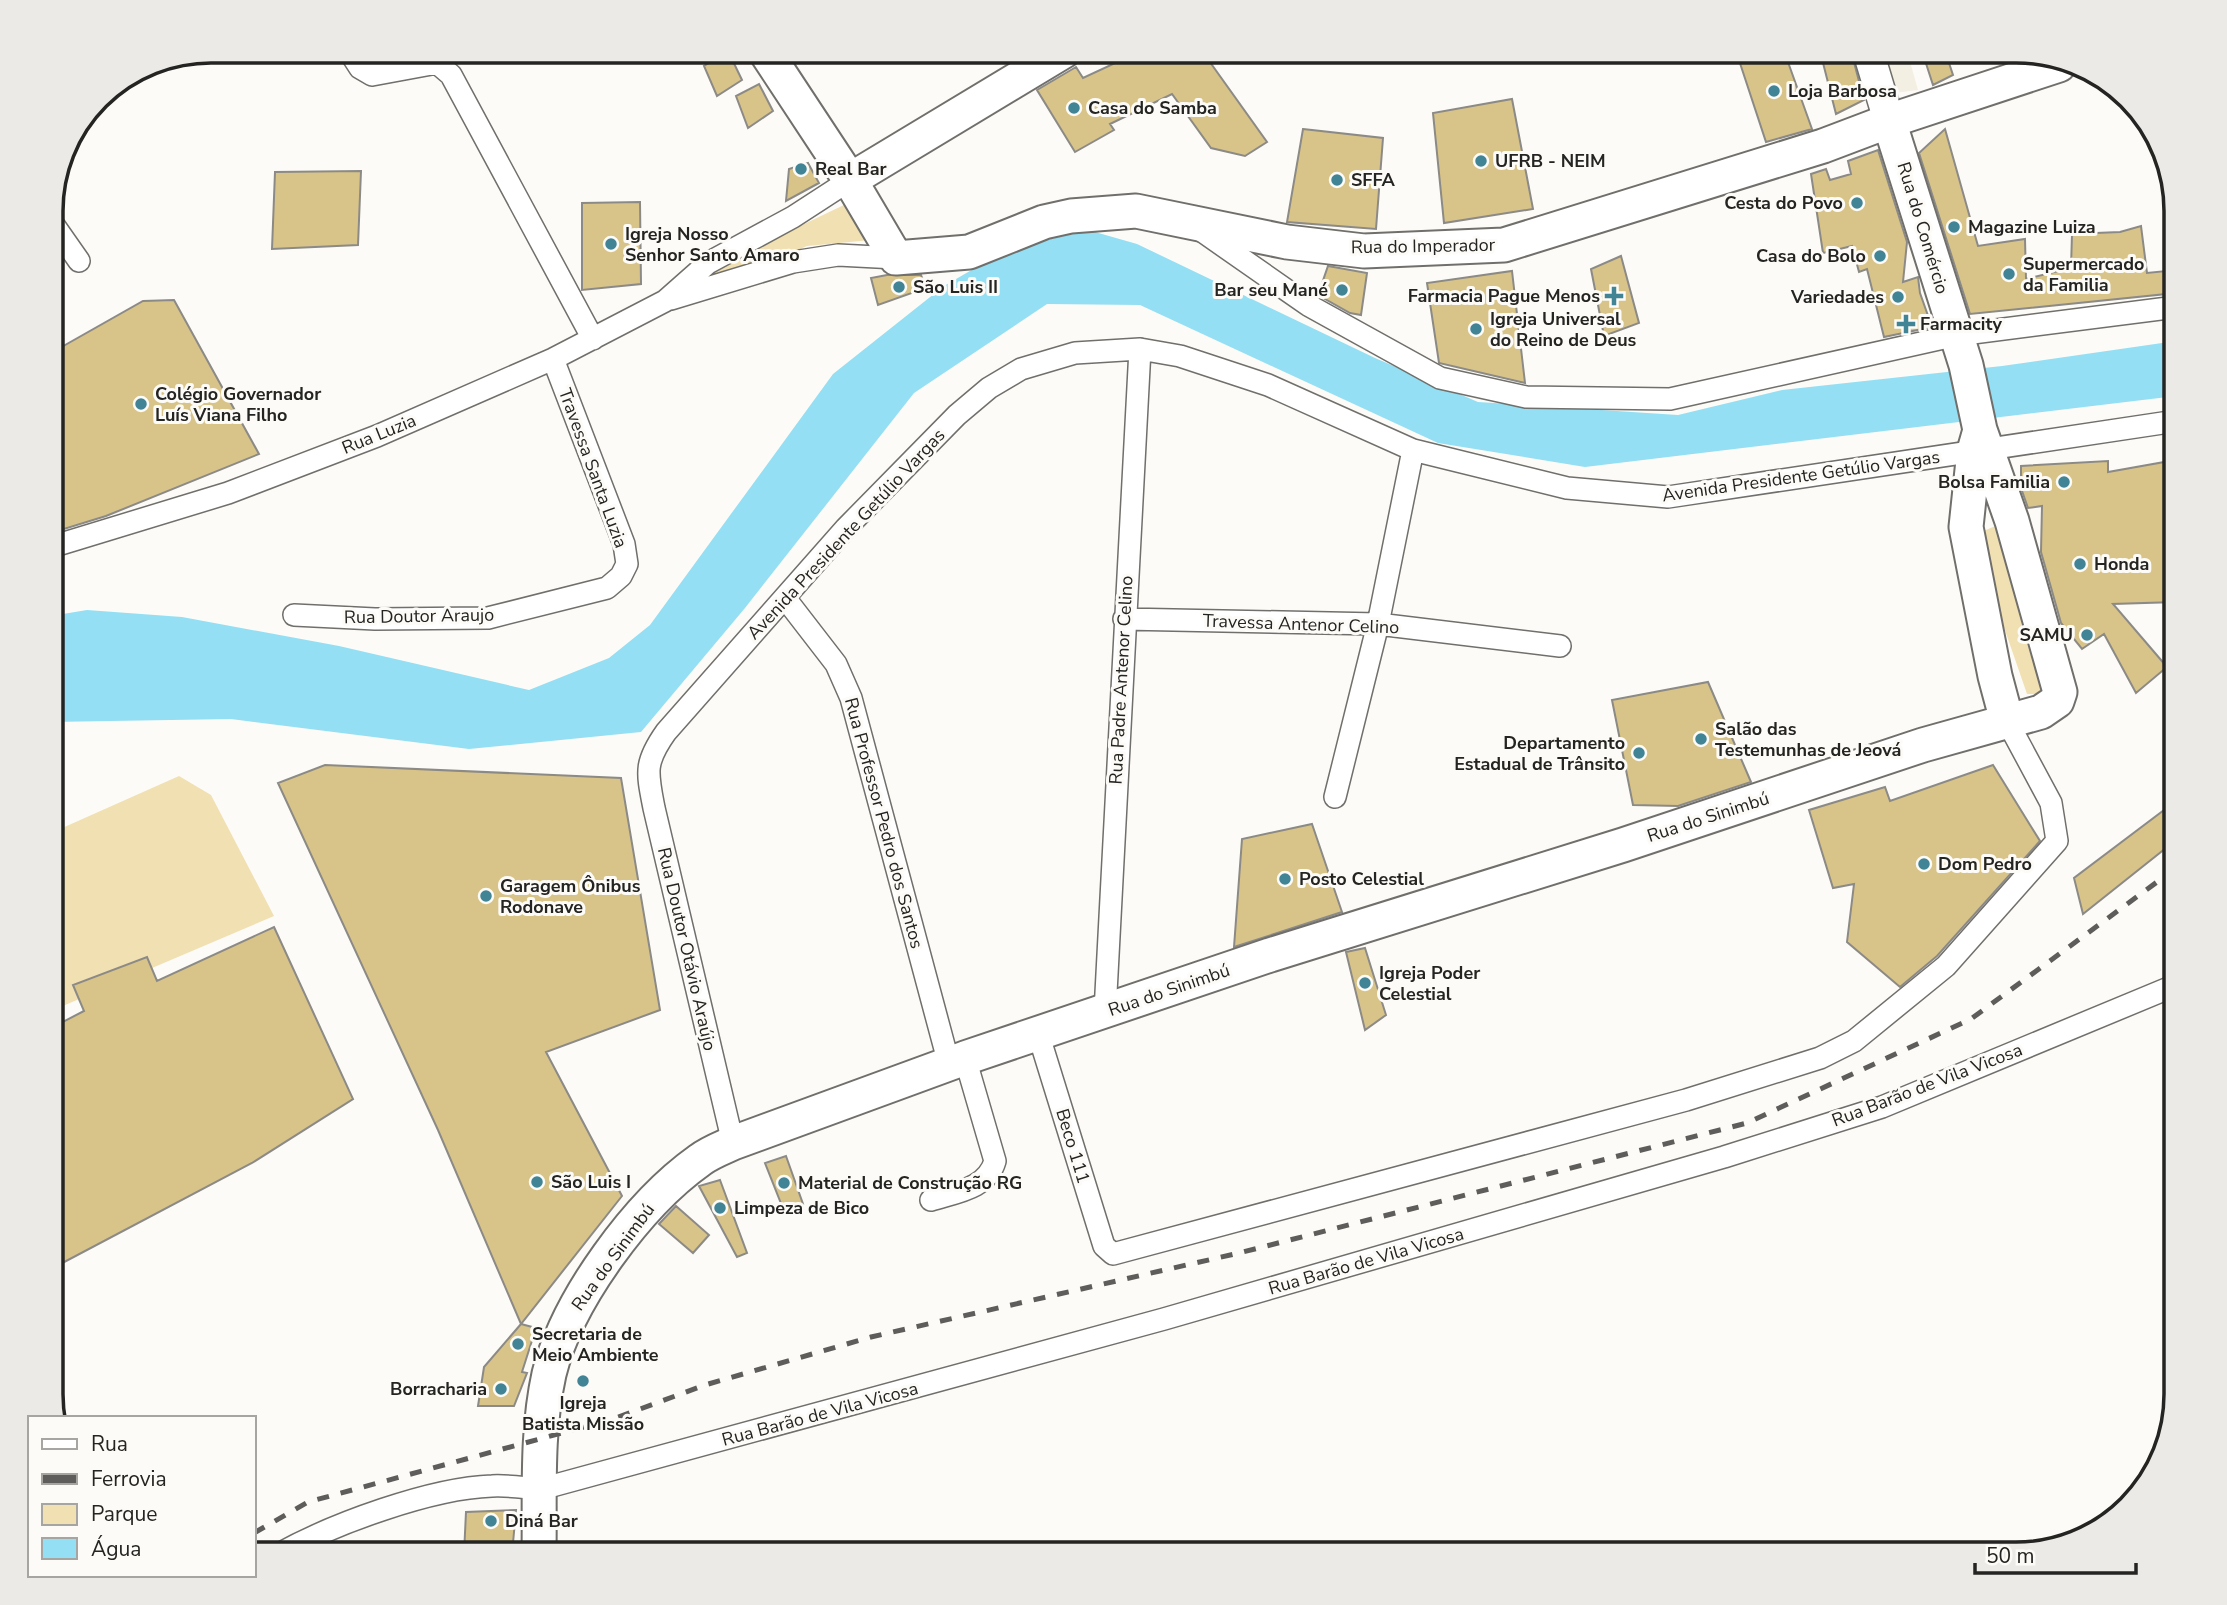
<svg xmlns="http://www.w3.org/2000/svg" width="2227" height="1605" font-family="'Nunito Sans',sans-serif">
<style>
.built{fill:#f3efe3}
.green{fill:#f0e0b2}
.water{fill:#94dff3}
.building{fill:#d8c489;stroke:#8c8a86;stroke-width:2}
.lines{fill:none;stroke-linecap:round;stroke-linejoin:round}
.street-casing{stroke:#706f6b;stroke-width:24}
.secondary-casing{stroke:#706f6b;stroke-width:33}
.primary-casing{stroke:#706f6b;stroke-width:37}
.street{stroke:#fff;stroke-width:21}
.secondary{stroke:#fff;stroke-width:30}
.primary{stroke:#fff;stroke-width:33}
.rail{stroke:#5e5d5b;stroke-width:5;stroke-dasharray:12 12;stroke-linecap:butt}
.poi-dot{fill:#418495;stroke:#fdfbf7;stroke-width:2.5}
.labels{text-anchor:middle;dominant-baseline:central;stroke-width:6;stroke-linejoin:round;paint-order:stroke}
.poi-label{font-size:18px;font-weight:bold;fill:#242422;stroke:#fdfbf7;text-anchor:start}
.street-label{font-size:18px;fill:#242422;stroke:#fdfbf7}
.rim{fill:none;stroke:#242422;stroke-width:3.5}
</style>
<rect width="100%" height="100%" fill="#fdfbf7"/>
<path class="built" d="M1877,51H1907L1918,90L1887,94Z"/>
<path class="green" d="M846,204L871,240L807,246L721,283L700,274Z
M2005,522L2052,677L2041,694H2027L1997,607L1981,532Z
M179,776L211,795L274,916L51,1011V833Z"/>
<path class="water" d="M1088,230L1137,244L1375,358L1478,402L1678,415L1782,390L2002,366L2176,341V396L1585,467L1438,443L1140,305L1047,304L914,393L745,608L641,732L469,749L231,719L51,722V616L87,610L182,617L339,646L529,690L609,658L650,625L833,374L944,286L1006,250Z"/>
<path class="building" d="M728,51L742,80L717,96L704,66Z
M1141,51H1202L1267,142L1245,156L1211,148L1172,94L1110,124L1114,130L1075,152L1037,90L1076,67L1083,78Z
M1736,51H1784L1812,129L1766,142Z
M1820,51H1851L1864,100L1836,114Z
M1922,51H1945L1953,75L1933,85Z
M759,84L773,111L748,128L736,96Z
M1512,99L1533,209L1444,223L1433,113Z
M1303,129L1383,138L1376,229L1287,222Z
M1945,129L1978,246L2025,239L2026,279L2071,268L2072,234L2120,232L2141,226L2147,273L2176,270V293L1970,314L1919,153Z
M1878,150L1907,242L1903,282L1918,277L1920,293L1932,327L1884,337L1867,269L1859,272L1852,246L1823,253L1811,174L1826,169L1830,180L1851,174L1848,161Z
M808,163L819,183L786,201L789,169Z
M361,171L358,245L272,249L275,172Z
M640,202L641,284L582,290V203Z
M1621,256L1639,323L1604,336L1591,269Z
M1328,266L1367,273L1361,315L1350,313L1318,295Z
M1512,271L1525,383L1439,363L1427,283Z
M887,275H921L926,288L878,305L871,278Z
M174,300L259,454L106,516L51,533V353L143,301Z
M2108,461V472L2170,461L2176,515V602L2113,604L2167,667L2136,693L2104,634L2082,649L2061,623L2041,552L2042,506L2028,508L2021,488V466Z
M1708,682L1751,782L1678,806L1633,805L1612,700Z
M325,765L621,778L660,1010L546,1052L622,1196L521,1324L438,1130L278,783Z
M1993,765L2040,841L1937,956L1900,987L1847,942L1854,884L1833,888L1809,810L1885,787L1890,801Z
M2176,801V840L2083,914L2074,878Z
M1312,824L1342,912L1234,947L1242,839Z
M274,927L353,1099L252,1163L51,1269V1028L84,1011L73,985L147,957L157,981Z
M1365,948L1386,1015L1365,1030L1346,952Z
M786,1156L803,1204L784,1211L765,1163Z
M720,1180L747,1253L737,1257L699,1186Z
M676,1206L709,1235L693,1253L659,1224Z
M521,1324L536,1328L522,1372L527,1373L514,1406H478L484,1367Z
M516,1510L512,1554H464L466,1512Z"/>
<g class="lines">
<g class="street-casing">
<path id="street" d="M349,51L360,68L372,75L437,63L451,75L593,339
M51,221L79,261
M1199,229L1308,305L1440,378L1526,397L1670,399L1957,335L2176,307
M671,299L793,262L838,255L896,258
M51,547L228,493L377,436L553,359L665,301L708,263L793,217L850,180
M785,598L836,664L851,698L949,1064
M294,615L375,619L488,618L607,588L621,576L627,564L624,544L553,359
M1124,619L1378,624L1560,646
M1335,797L1378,624L1413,450
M1105,1012L1140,349
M1038,1033L1104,1246L1113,1254L1686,1100L1820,1058L1854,1041L1946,966L2057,841L2051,803L2007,721
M733,1143L654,808C647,772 644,763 666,732L846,528L957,415L989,388L1021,369L1075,353L1140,349L1180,356L1268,385L1413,450L1567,488L1668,497L2176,421
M931,1200C956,1192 987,1189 995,1161L965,1058
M279,1554C333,1524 431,1488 492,1486C508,1485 525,1488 541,1489L1164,1319L1724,1157L1882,1107L2176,985"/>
</g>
<g class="secondary-casing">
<path id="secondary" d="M1868,51L1889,121"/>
</g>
<g class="primary-casing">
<path id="primary" d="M765,51L850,180L896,258L969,252L1044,222L1071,216L1136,211L1287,242L1364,251L1504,245L1823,146L1889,121L2059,65
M850,180L1064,51
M1980,430L1974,451L1966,527L1995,676L2007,721
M539,1554C540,1495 536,1433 549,1374C567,1300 638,1204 700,1160C709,1153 722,1148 733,1143L965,1058L1270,955L1623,845L1923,745L2041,712L2057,701L2060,692L2012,521L1980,430L1966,365L1889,121"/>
</g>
<use href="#street" class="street"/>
<use href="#secondary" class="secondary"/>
<use href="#primary" class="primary"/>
<path class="rail" d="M254,1533L308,1502L613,1419L705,1385L871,1337L1239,1253L1747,1123L1971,1019L2176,868"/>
</g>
<g class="poi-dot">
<circle cx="1774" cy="91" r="7"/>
<circle cx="1074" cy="108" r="7"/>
<circle cx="1481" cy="161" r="7"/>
<circle cx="801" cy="169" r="7"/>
<circle cx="1337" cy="180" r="7"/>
<circle cx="1857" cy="203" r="7"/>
<circle cx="1954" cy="227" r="7"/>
<circle cx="611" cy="244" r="7"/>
<circle cx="1880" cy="256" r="7"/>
<circle cx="2009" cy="274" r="7"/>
<circle cx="899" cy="287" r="7"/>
<circle cx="1342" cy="290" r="7"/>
<path d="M1610.5 285.5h7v7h7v7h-7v7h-7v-7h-7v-7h7z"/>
<circle cx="1898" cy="297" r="7"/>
<path d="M1902.5 313.5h7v7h7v7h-7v7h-7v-7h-7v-7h7z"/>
<circle cx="1476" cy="329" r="7"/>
<circle cx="141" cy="404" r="7"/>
<circle cx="2064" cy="482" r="7"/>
<circle cx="2080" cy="564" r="7"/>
<circle cx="2087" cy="635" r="7"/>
<circle cx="1701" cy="739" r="7"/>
<circle cx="1639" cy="753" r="7"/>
<circle cx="1924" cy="864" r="7"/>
<circle cx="1285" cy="879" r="7"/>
<circle cx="486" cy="896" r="7"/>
<circle cx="1365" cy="983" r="7"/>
<circle cx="537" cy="1182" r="7"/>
<circle cx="784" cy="1183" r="7"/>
<circle cx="720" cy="1208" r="7"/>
<circle cx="518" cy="1344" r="7"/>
<circle cx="583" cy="1381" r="7"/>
<circle cx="501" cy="1389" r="7"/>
<circle cx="491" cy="1521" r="7"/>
</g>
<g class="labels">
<g class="poi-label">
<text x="1788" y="91">Loja Barbosa</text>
<text x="1088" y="108">Casa do Samba</text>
<text x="1495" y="161">UFRB - NEIM</text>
<text x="815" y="169">Real Bar</text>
<text x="1351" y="180">SFFA</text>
<text x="1843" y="203" text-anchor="end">Cesta do Povo</text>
<text x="1968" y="227">Magazine Luiza</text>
<text x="625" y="234">Igreja Nosso<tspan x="625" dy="21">Senhor Santo Amaro</tspan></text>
<text x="1866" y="256" text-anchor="end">Casa do Bolo</text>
<text x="2023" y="264">Supermercado<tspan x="2023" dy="21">da Familia</tspan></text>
<text x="913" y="287">São Luis II</text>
<text x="1328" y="290" text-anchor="end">Bar seu Mané</text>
<text x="1600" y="296" text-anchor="end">Farmacia Pague Menos</text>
<text x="1884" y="297" text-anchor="end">Variedades</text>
<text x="1490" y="319">Igreja Universal<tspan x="1490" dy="21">do Reino de Deus</tspan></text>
<text x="1920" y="324">Farmacity</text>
<text x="155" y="394">Colégio Governador<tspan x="155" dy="21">Luís Viana Filho</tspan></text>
<text x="2050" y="482" text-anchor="end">Bolsa Familia</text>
<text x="2094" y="564">Honda</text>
<text x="2073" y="635" text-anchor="end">SAMU</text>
<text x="1715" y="729">Salão das<tspan x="1715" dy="21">Testemunhas de Jeová</tspan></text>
<text x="1625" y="743" text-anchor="end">Departamento<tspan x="1625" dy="21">Estadual de Trânsito</tspan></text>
<text x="1938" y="864">Dom Pedro</text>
<text x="1299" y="879">Posto Celestial</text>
<text x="500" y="886">Garagem Ônibus<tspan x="500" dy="21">Rodonave</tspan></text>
<text x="1379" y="973">Igreja Poder<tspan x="1379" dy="21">Celestial</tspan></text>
<text x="551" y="1182">São Luis I</text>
<text x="798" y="1183">Material de Construção RG</text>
<text x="734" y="1208">Limpeza de Bico</text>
<text x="532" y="1334">Secretaria de<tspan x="532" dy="21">Meio Ambiente</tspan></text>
<text x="487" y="1389" text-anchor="end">Borracharia</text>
<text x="583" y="1403" text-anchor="middle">Igreja<tspan x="583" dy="21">Batista Missão</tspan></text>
<text x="505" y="1521">Diná Bar</text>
</g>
<g class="street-label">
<text transform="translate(1923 228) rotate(73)">Rua do Comércio</text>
<text transform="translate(1423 246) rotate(-1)">Rua do Imperador</text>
<text transform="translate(379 434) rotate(-22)">Rua Luzia</text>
<text transform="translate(593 468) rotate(70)">Travessa Santa Luzia</text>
<text transform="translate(1801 476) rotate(-8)">Avenida Presidente Getúlio Vargas</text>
<text transform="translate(846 534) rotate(-47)">Avenida Presidente Getúlio Vargas</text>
<text transform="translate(419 616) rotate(-1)">Rua Doutor Araujo</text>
<text transform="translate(1301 624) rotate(2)">Travessa Antenor Celino</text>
<text transform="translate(1121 680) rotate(-87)">Rua Padre Antenor Celino</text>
<text transform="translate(1708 817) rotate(-18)">Rua do Sinimbú</text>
<text transform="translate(884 823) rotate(75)">Rua Professor Pedro dos Santos</text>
<text transform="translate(687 949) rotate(77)">Rua Doutor Otávio Araújo</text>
<text transform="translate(1169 990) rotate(-19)">Rua do Sinimbú</text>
<text transform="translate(1927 1085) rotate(-21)">Rua Barão de Vila Vicosa</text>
<text transform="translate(1073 1146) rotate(73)">Beco 111</text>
<text transform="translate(613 1257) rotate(-54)">Rua do Sinimbú</text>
<text transform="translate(1366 1261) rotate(-16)">Rua Barão de Vila Vicosa</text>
<text transform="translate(820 1414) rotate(-15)">Rua Barão de Vila Vicosa</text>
</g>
</g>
<path d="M0 0H2227V1605H0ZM211 63H2016A148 148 0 0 1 2164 211V1394A148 148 0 0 1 2016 1542H211A148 148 0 0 1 63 1394V211A148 148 0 0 1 211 63Z" fill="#eceae6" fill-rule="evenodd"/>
<path class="rim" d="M211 63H2016A148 148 0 0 1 2164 211V1394A148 148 0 0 1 2016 1542H211A148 148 0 0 1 63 1394V211A148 148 0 0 1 211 63Z"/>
<rect x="28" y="1416" width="228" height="161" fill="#fdfbf7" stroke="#a6a5a2" stroke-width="2"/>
<rect x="42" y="1439" width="35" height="10" fill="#ffffff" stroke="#a6a5a2" stroke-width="2"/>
<text x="91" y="1451" font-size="21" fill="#242422">Rua</text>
<rect x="42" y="1474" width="35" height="10" fill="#5e5d5b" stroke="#a6a5a2" stroke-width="2"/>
<text x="91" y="1486" font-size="21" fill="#242422">Ferrovia</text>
<rect x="42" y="1504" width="35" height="21" fill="#f0e0b2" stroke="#a6a5a2" stroke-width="2"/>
<text x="91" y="1521" font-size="21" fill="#242422">Parque</text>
<rect x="42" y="1538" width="35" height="21" fill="#94dff3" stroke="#a6a5a2" stroke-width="2"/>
<text x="91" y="1556" font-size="21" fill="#242422">Água</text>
<path d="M1975 1563v10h161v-10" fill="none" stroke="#242422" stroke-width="3.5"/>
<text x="1986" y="1563" font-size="21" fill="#242422" stroke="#fdfbf7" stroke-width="5" paint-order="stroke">50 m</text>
</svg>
